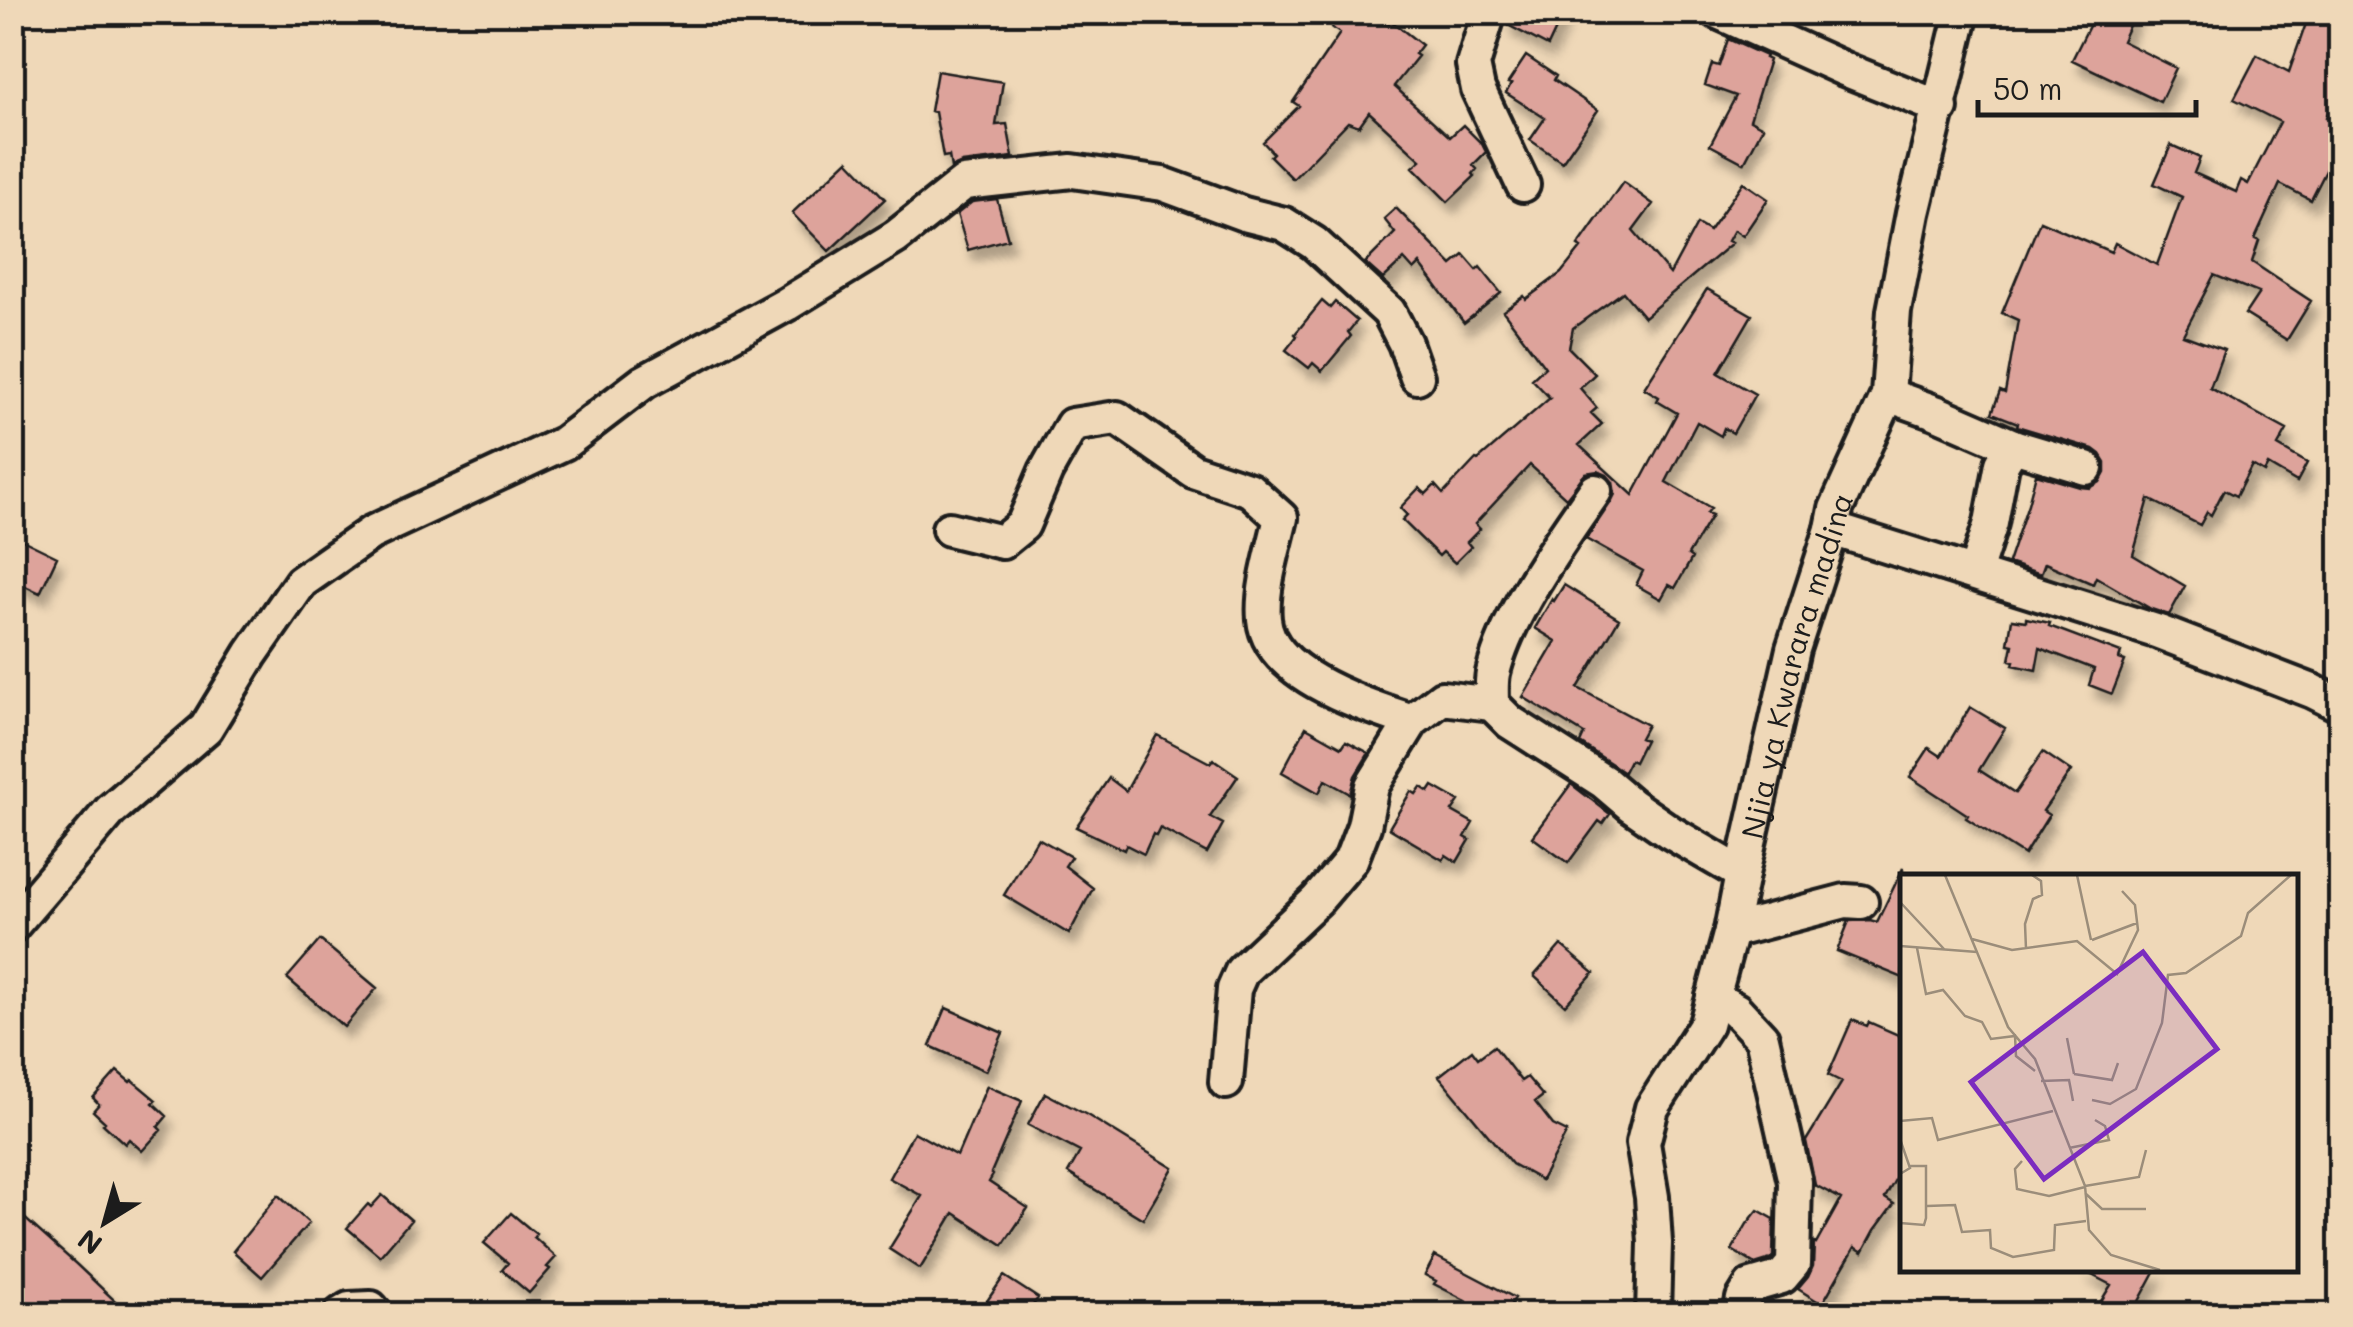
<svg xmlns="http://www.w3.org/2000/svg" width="2353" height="1327" font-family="Mali,sans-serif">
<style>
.building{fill:#dda39b;stroke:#1c1c1c;stroke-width:2.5;filter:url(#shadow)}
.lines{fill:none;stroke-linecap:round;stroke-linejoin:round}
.minor-casing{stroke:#1c1c1c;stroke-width:40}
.minor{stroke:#efd8b8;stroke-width:32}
.labels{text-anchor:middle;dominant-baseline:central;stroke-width:10;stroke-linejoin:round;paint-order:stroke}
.street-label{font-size:30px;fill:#1c1c1c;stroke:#efd8b8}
.inset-road{fill:none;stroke:#9b8d7a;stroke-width:2.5}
.view{fill:#7b2cbf;fill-opacity:0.15;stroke:#7b2cbf;stroke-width:5}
.inset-edge{fill:none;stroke:#1c1c1c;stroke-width:5}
</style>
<defs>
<filter id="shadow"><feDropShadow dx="6" dy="11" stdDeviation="5" flood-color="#0004"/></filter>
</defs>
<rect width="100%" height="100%" fill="#efd8b8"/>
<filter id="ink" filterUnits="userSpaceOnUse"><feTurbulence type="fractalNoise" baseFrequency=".01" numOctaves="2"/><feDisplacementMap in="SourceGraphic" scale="20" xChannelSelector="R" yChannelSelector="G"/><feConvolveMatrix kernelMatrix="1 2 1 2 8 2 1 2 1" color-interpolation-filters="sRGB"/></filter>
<g filter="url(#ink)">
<path class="building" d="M1341,12H1366L1387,25L1391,21L1422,45L1415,54L1418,56L1394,86L1450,137L1463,125L1482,144L1486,152L1473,165L1477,169L1473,174L1475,176L1448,202L1413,167L1421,160L1369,112L1359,126L1348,122L1293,179L1270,156L1273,153L1263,142L1299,106L1293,102L1340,33L1332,28Z
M1508,12H1564L1548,46L1506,24Z
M2096,12H2135L2122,41L2176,68L2160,102L2072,60Z
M2310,12H2340V88L2326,117L2340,126V143L2311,200L2280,184L2255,239L2259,241L2252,262L2311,301L2287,340L2245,314L2259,293L2214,275L2183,335L2224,350L2210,388L2287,430L2278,446L2307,463L2297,482L2268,465L2264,472L2252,465L2236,496L2224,490L2211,515L2207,512L2200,525L2149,499L2133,555L2185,586L2169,615L2151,609L2096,577L2093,584L2045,563L2041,574L2008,563L2028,504L2036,474L2080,487L2090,488L2100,482L2105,473V462L2100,454L2093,449L2020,427L2017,426L2018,423L1992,413L2000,391L2005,393L2018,320L2002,313L2040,221L2111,252L2115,243L2157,265L2182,197L2154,184L2171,145L2200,158L2194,173L2236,192L2241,180L2248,184L2280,122L2234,99L2257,55L2289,72Z
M1728,39L1766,56L1765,58L1769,60L1750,120L1763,127L1744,163L1710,145L1736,96L1705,85L1712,64L1719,66Z
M1526,56L1556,76L1554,80L1598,110L1562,162L1530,140L1545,118L1506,93L1511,84L1508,83Z
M937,71L1003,82L996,125L1007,124L1013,157L962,163L951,168L949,156L943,157L935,112L930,111Z
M848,160L885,199L829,251L792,213Z
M1623,182L1653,204L1633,231L1670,274L1697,224L1709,231L1743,182L1768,199L1743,236L1734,230L1728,241L1732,243L1644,317L1623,292L1573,328L1569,348L1595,374L1580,388L1597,408L1591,413L1602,424L1579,445L1633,495L1677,413L1657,401L1659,397L1644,388L1707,289L1752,315L1718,373L1755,394L1733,433L1724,428L1721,436L1697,422L1666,482L1711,508L1707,513L1712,515L1688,555L1692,558L1675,588L1669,585L1661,599L1636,585L1643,571L1586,539L1611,502L1615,494L1613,482L1607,475L1598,471L1586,473L1566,498L1530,465L1475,524L1480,529L1467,542L1471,547L1455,563L1443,552L1439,556L1402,520L1407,515L1400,508L1419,488L1426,494L1435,485L1443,494L1476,459L1478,460L1550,398L1532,379L1545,367L1503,311L1524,296L1526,299L1561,273L1581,248L1578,246Z
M997,199L1008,239L968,250L957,214L972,202Z
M1396,208L1452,265L1464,255L1477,270L1480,267L1501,293L1464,323L1420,264L1414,270L1404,259L1383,279L1365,263L1395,233L1384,219Z
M1322,301L1330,308L1335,302L1357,321L1348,332L1351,336L1322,371L1313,363L1309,368L1286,350L1297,336L1295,334Z
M12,535L57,557L40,593L12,580Z
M1564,585L1619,619L1578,688L1647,725L1640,738L1645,740L1634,762L1630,760L1624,772L1580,743L1584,734L1523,697L1556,641L1535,628L1552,599L1554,601Z
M2026,618L2050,623L2049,626L2121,653L2119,659L2125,661L2112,694L2089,685L2094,669L2040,648L2036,670L2013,665L2014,661L2010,660L2013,645L2008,644L2012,619L2026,621Z
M1970,707L2005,728L1979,770L2015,793L2043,752L2071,771L2043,811L2049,815L2024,855L1966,818L1968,815L1910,777L1929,748L1941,756Z
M1306,727L1342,747L1346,741L1369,753L1355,776L1350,794L1325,780L1319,793L1282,772Z
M1157,735L1210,763L1213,759L1238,776L1210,817L1223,824L1207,853L1160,828L1156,836L1153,834L1144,854L1126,845L1124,850L1076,827L1109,778L1126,791Z
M1571,784L1610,814L1603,824L1599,821L1568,863L1532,837Z
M1433,786L1459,801L1452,811L1473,823L1465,837L1470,840L1457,862L1446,855L1443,860L1389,828L1411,791L1416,794L1421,787L1429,792Z
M1038,838L1071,857L1065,866L1093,888L1069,934L1004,895Z
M1903,868V978L1837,951L1849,921L1870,920L1877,922Z
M320,940L377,988L344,1027L287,978Z
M1561,945L1594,973L1565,1005L1534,976Z
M946,1008L1003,1033L986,1071L930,1046Z
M1852,1020L1867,1026L1869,1022L1903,1037V1165L1885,1198L1894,1204L1875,1230L1863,1252L1855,1247L1822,1304L1798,1289L1808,1277L1813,1266L1814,1243L1816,1244L1841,1199L1815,1185L1806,1141L1842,1082L1828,1075Z
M1494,1046L1521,1081L1527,1077L1543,1096L1535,1102L1553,1125L1567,1132L1541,1180L1512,1164L1439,1076L1472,1050L1478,1058Z
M117,1071L130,1082L132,1080L156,1100L153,1103L167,1116L158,1127L161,1130L142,1151L129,1139L125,1144L103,1124L105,1122L93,1111L99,1104L93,1098Z
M987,1086L1022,1101L991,1173L993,1175L989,1182L1028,1208L1003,1245L954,1213L920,1269L889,1249L922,1196L889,1178L914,1132L957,1156Z
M1045,1093L1087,1115L1173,1168L1143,1219L1068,1173L1080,1152L1028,1125Z
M278,1195L309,1223L262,1277L233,1251Z
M382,1195L411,1220L380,1256L347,1228L368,1204L371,1207Z
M12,1207L76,1264L129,1314H28L12,1300Z
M1758,1210L1774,1219L1773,1256L1771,1259L1755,1264L1732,1250L1747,1224Z
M511,1213L536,1234L534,1237L556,1257L547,1267L550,1269L529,1293L502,1270L508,1263L484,1243Z
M1435,1256L1515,1298L1505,1314H1477L1463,1307L1467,1301L1434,1284L1436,1281L1425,1275Z
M2082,1270H2156L2132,1314H2093L2111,1285Z
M1004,1276L1038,1298L1027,1314H1000L985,1304Z"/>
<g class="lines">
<g class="minor-casing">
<g id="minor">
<path d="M1489,12L1473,65L1478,89L1523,185"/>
<path d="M1718,12L1844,69L1941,108"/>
<path d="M1888,395L1935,412L2013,446L2086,468"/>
<path d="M1595,491C1560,542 1507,614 1493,673C1491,683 1492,694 1492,704L1510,722L1604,782L1631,805L1670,832L1742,874"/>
<path d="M949,529L1002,542L1023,525L1046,471L1072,425L1117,418L1193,471L1250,490L1281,518C1274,549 1261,588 1264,619C1269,676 1366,705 1412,721"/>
<path d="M1832,529L2159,632L2312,691L2340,705"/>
<path d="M1975,572L1991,523L2002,464L2013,446"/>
<path d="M12,926L111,810L206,728L251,654L301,582L371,533L564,443L644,382L787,304L896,237L964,183L1072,171L1163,184L1244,214L1284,224L1314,243L1389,312L1405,343L1417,377"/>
<path d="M1731,931L1845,901L1861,902"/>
<path d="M1713,997L1736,1010L1762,1038L1795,1182L1793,1264L1782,1277L1751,1286L1743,1299L1740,1314"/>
<path d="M1226,1082L1234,989L1242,971L1317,900L1351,860L1364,826L1372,786L1412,721L1442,698L1492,704"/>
<path d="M341,1314L349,1309L371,1308L376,1314"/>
<path id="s1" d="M1653,1314L1655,1243L1652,1197L1643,1143L1652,1108L1706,1024L1731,931L1742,874L1793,649L1832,529L1836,509L1888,395L1894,311L1913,213L1962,12"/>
</g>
</g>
<use href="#minor" class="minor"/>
</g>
</g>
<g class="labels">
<g class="street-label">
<text stroke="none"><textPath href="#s1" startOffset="678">Njia ya Kwarara madina</textPath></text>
</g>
</g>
<g transform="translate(1900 874)">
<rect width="398" height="398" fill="#efd8b8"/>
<path class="inset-road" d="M45,1L108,153L135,185L185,312L189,356L211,381L260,396M177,1L191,66M0,28L44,75M72,65L112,76L177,67L217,100L238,56L235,31L222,17M192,66L237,49M0,72L77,78M17,74L26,120L43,116L65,142L82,148L91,165L115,162L116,182L135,197M126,75L125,50L133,25L142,21L141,7L132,1M167,164L174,200M174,200L212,206L218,189M141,207L169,206L173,227M192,226L210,230L236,215L262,149L268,101L286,99L341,62L348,39L391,1M0,247L32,244L38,266L153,237M0,265L10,294L0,300M169,274L209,266L205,252L195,246M122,287L115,295L117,315L149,322L185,313M185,312L239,303L246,276M185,319L202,335H246M27,332L55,331L62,358L90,356L91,374L113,383L154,376L155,351L186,347M0,349L24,351L26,344V292H10"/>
<path class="view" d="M243,78L317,175L144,305L71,208Z"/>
<rect width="398" height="398" class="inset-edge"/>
</g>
<rect width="2353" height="1327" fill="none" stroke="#efd8b8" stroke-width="50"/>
<rect x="25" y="25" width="2303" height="1277" fill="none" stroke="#1c1c1c" stroke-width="4" filter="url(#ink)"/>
<g transform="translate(105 1222) rotate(217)" stroke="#efd8b8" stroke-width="8" paint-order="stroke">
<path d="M0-8L18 38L0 25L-18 38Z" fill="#1c1c1c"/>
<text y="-15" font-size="28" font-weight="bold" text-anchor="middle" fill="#1c1c1c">N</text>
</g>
<path d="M1978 100v15h218v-15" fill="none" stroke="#1c1c1c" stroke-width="5"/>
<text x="1993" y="100" font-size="30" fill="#1c1c1c" stroke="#efd8b8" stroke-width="8" paint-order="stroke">50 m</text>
</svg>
